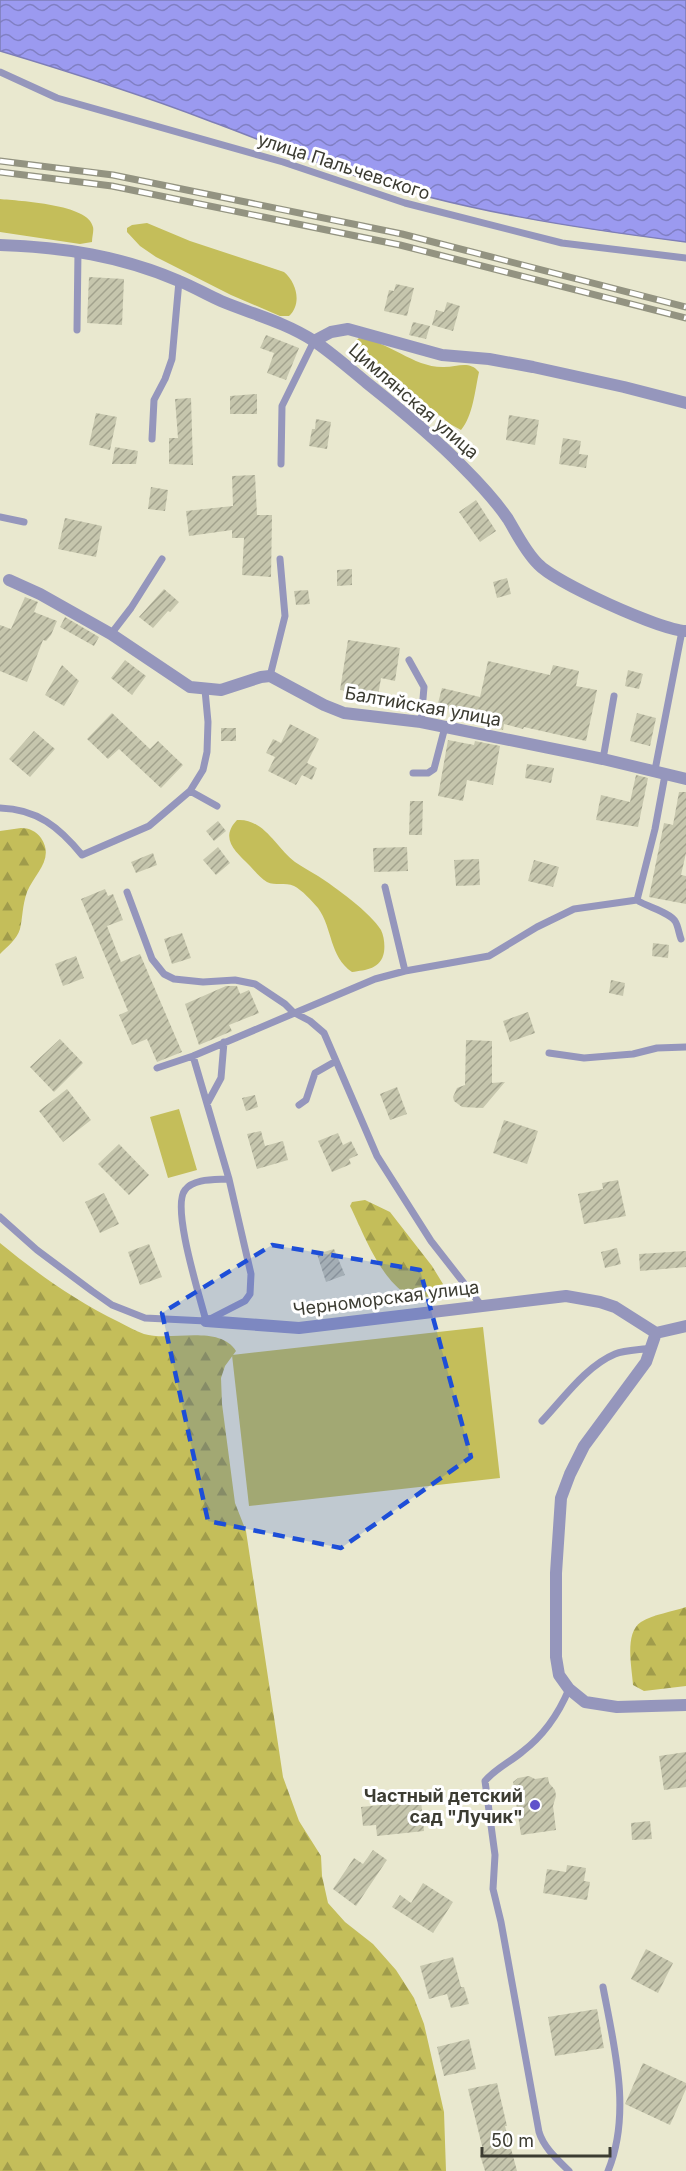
<svg xmlns="http://www.w3.org/2000/svg" width="686" height="2171" font-family="Inter,sans-serif">
<style>
.green{fill:#c4be5a}
.forest{fill:url(#forest-firs)}
.water{fill:url(#water-waves);stroke:#7e7eb7;stroke-width:1.5}
.building{fill:url(#building-hatch)}
.lines{fill:none;stroke-linecap:round;stroke-linejoin:round}
.service{stroke:#9596bc;stroke-width:7}
.minor{stroke:#9596bc;stroke-width:12}
.rail-casing{stroke:#939381;stroke-width:7}
.rail{stroke:#fff;stroke-width:4.5;stroke-dasharray:14;stroke-linecap:butt}
.marked{fill:#1d4ed8;fill-opacity:0.2;stroke:#1d4ed8;stroke-width:4.5;stroke-dasharray:12 8;stroke-linejoin:round}
.poi-dot{fill:#6153cb;stroke:#fff;stroke-width:2}
.labels{text-anchor:middle;dominant-baseline:central;stroke-width:6;stroke-linejoin:round;paint-order:stroke}
.street-label{font-size:18px;fill:#3c3c32;stroke:#fff}
.poi-label{font-size:18px;font-weight:bold;fill:#3c3c32;stroke:#fff;text-anchor:end}
</style>
<defs>
<pattern id="forest-firs" width="22" height="20" patternUnits="userSpaceOnUse" patternTransform="scale(1.5)"><rect width="22" height="20" fill="#c4be5a"/><path d="M5 1l3.5 6h-7zM16 11l3.5 6h-7z" fill="#a09c4b"/></pattern>
<pattern id="water-waves" width="16" height="10" patternUnits="userSpaceOnUse" patternTransform="scale(1.5)"><rect width="16" height="10" fill="#9b9af0"/><path d="M0 5q4-4 8 0t8 0" fill="none" stroke="#807fc3"/></pattern>
<pattern id="building-hatch" width="6" height="6" patternUnits="userSpaceOnUse" patternTransform="scale(1.5)"><rect width="6" height="6" fill="#c6c6ad"/><path d="M-1 1l2-2M0 6l6-6M5 7l2-2" fill="none" stroke="#a2a28d"/></pattern>
</defs>
<rect width="100%" height="100%" fill="#e9e8cf"/>
<path class="green" d="M0,199C19,201 89,204 93,227C94,231 92,237 92,242L80,244L0,232Z
M147,223L190,241L284,272C297,283 302,304 289,316H280L231,295L156,257L140,246L127,232V228L132,225Z
M359,338C389,341 414,368 444,367C458,367 469,360 479,372C475,390 473,416 461,430L450,424L358,349L353,343Z
M237,820C264,818 276,848 295,862C302,867 310,871 318,876C335,887 371,913 381,930C384,936 385,945 384,952C381,969 366,970 352,972C329,956 333,929 318,908C312,901 302,890 294,886C285,882 275,886 267,882C260,878 255,871 250,866C236,852 219,839 237,820Z
M179,1109L197,1170L168,1178L150,1117Z
M483,1327L500,1478L249,1506L232,1355Z"/>
<path class="forest" d="M21,828C29,828 36,831 41,838C55,859 35,873 27,892C22,907 23,916 20,929C17,939 7,947 0,954V831Z
M365,1200L390,1212L432,1266L443,1284C440,1292 434,1296 426,1297C389,1305 363,1231 350,1206L352,1202Z
M0,1243C38,1274 74,1300 119,1322C127,1326 136,1331 144,1334C170,1342 219,1324 236,1351L225,1366L221,1378L222,1404L235,1503L246,1531L283,1777L299,1821L321,1856L322,1876L328,1903L345,1922L373,1944L396,1970L414,1998L424,2024L444,2112L446,2171H0Z
M686,1607V1686L644,1691L633,1685C632,1668 624,1633 641,1622C654,1614 672,1612 686,1607Z"/>
<path class="water" d="M0,0H686V242C575,228 463,211 356,176C306,160 257,138 207,120C139,94 70,72 0,51Z"/>
<path class="building" d="M89,277L124,279L122,325L87,323Z
M396,284L414,288L407,316L384,311L389,290L394,291Z
M447,302L460,306L453,331L432,325L436,310L444,312Z
M413,322L430,326L426,339L409,335Z
M266,335L299,348L286,380L267,373L274,353L260,348Z
M257,394V414H230V396Z
M191,398L193,465L169,464V438H178L175,399Z
M96,413L117,417L110,450L89,445Z
M509,415L539,420L535,445L506,440Z
M316,419L331,422L327,449L309,446L312,429H315Z
M563,438L581,441L579,454L588,455L586,468L559,464Z
M115,447L138,451L136,464H112Z
M255,475L257,515H272L271,577L242,575L244,538H232V530L189,536L186,511L233,506L232,476Z
M151,487L168,490L165,511L148,509Z
M476,500L496,531L480,542L459,512Z
M65,518L102,526L96,557L58,549Z
M352,569V585L337,586V570Z
M507,578L511,594L497,598L493,582Z
M164,589L179,602L170,612L168,611L153,628L139,617Z
M308,590L310,604L296,605L294,591Z
M25,597L38,602L34,612L57,621L51,635L46,641L43,640L27,682L0,671V625L11,629Z
M65,617L99,637L94,646L60,627Z
M348,640L400,648L395,681L381,678L378,696L340,690Z
M125,660L146,676L132,695L111,678Z
M488,661L550,675L553,665L579,671L576,686L597,690L586,741L524,727L523,729L504,724L503,730L479,725L481,716L437,707L442,688L480,697Z
M62,665L79,681L64,706L45,695Z
M628,670L643,674L639,689L625,686Z
M112,713L150,749L158,741L183,765L161,788L119,749L108,759L87,739Z
M637,713L656,718L650,746L630,741Z
M290,724L319,739L307,763L317,768L312,780L302,775L296,785L268,771L275,757L266,753L273,739L281,743Z
M221,728H236V741H221Z
M34,731L55,749L30,777L9,759Z
M448,740L474,745L475,741L500,746L493,785L467,780L463,801L438,796Z
M527,764L554,768L551,783L525,778Z
M636,775L648,778L638,827L596,820L601,795L630,802Z
M679,792H686V853L681,875L686,876V904L649,897L664,823L673,825Z
M410,801H423L422,835H409Z
M218,821L226,831L214,841L206,831Z
M218,847L230,863L216,875L203,860Z
M407,847L408,871L374,872L373,848Z
M153,853L157,865L136,873L131,862Z
M479,859L480,885L456,886L454,860Z
M534,860L559,867L553,887L528,881Z
M105,889L108,896L113,894L123,920L107,926L121,962L140,954L182,1052L157,1062L147,1039L132,1045L119,1015L128,1011L81,899Z
M182,933L191,958L172,964L164,939Z
M653,943L669,945L668,958L652,956Z
M76,956L84,978L63,986L55,964Z
M611,980L625,983L623,996L609,993Z
M226,986H237L240,994L249,990L259,1013L229,1025L232,1031L199,1045L185,1004Z
M528,1012L535,1033L510,1042L503,1021Z
M60,1039L83,1063L54,1092L30,1067Z
M466,1040L492,1041V1083L505,1082L483,1108L462,1107L454,1101L453,1097L457,1088L465,1085Z
M397,1087L407,1114L390,1120L380,1094Z
M67,1089L91,1120L63,1142L39,1111Z
M255,1095L258,1107L246,1111L242,1098Z
M504,1120L538,1131L527,1164L493,1153Z
M261,1131L265,1146L283,1141L288,1160L257,1169L247,1134Z
M338,1133L343,1145L351,1141L358,1155L349,1159L351,1164L332,1172L318,1141Z
M119,1144L149,1175L129,1195L98,1164Z
M618,1180L626,1216L584,1224L578,1194L603,1189L602,1183Z
M104,1193L119,1224L100,1233L85,1202Z
M149,1244L162,1277L140,1285L128,1252Z
M617,1248L621,1264L605,1268L601,1252Z
M334,1249L345,1275L326,1282L317,1254Z
M686,1251V1267L640,1271L639,1254Z
M686,1752V1787L664,1790L659,1756Z
M529,1776L535,1779L548,1777L549,1783L555,1790L556,1796L553,1806L556,1830L521,1835L513,1782L518,1778Z
M421,1801L424,1831L377,1836L376,1825L363,1826L361,1807Z
M650,1821L652,1839L632,1840L631,1823Z
M373,1850L387,1860L356,1906L333,1889L354,1858L363,1864Z
M567,1865L586,1868L584,1881L590,1882L587,1900L543,1893L547,1869L566,1872Z
M423,1883L453,1902L433,1933L392,1907L400,1895L411,1903Z
M646,1949L673,1963L658,1993L631,1979Z
M453,1957L461,1987H464L469,2004L451,2008L447,1994L429,1999L420,1966Z
M597,2009L604,2048L555,2056L548,2017Z
M469,2039L476,2069L444,2076L437,2047Z
M643,2063L686,2083V2089L670,2125L625,2104Z
M497,2083L507,2126H505L517,2171H485L480,2155L484,2154L468,2089Z"/>
<g class="lines">
<path class="service" d="M0,72L57,98L283,162L405,203L562,243L686,258
M77,330L78,251
M152,439L154,400L165,379L172,359L179,281
M281,464L282,406L314,341
M0,517L24,522
M111,634L131,608L162,559
M409,660L424,687L421,722
M270,676L285,616L280,559
M603,759L614,696
M655,770L682,631
M413,773H428L434,769L445,727
M190,791L217,806
M0,808C37,809 59,827 82,855L149,826L190,791L203,770L207,752L208,722L205,690
M385,887L405,971
M127,892L152,959L164,974L174,979L203,982L235,980L255,984L285,1004L293,1012L310,1021L324,1033L377,1156L431,1241L481,1305
M637,900C647,907 669,912 675,921C678,925 679,934 681,939
M549,1053L584,1058L633,1054L657,1048L686,1047
M157,1068L193,1056L375,979L405,971L489,956L537,927L574,909L637,900L655,829L665,775
M208,1102L221,1078L224,1042
M299,1105L306,1100L315,1073L336,1061
M0,1217L37,1250L92,1291L112,1305L145,1318L206,1321L245,1301L250,1294L251,1274L229,1179L193,1056
M206,1321C200,1297 171,1207 185,1190C194,1178 216,1180 229,1179
M542,1421C563,1399 586,1366 615,1354C625,1350 640,1350 652,1348
M569,1689C559,1713 543,1736 522,1752C510,1762 495,1769 485,1781L495,1855L493,1889L501,1922L539,2132C544,2148 557,2159 569,2171
M603,1987C614,2046 632,2113 608,2171"/>
<path class="minor" d="M0,245C63,247 121,256 179,281C194,287 207,295 221,301C252,314 285,322 314,341L331,332L348,329L442,355L489,359L533,367L624,387L686,403
M314,341C333,354 350,369 367,383C401,410 433,436 463,467C479,483 495,500 508,519C517,534 525,551 538,564C556,583 660,630 686,631
M9,580L40,594L111,634L190,687L221,690L261,677L270,676L324,705L344,713L421,722L603,759L686,779
M206,1321L299,1328L566,1296L600,1302L615,1307L656,1333
M656,1333L646,1362L584,1446L570,1474L561,1498L556,1573V1657L559,1675L569,1689L585,1702L617,1707L686,1705
M656,1333L686,1326"/>
<g class="rail-casing">
<path id="rail" d="M0,161L113,175L402,234L686,307
M0,172L112,186L400,245L686,318"/>
</g>
<use href="#rail" class="rail"/>
</g>
<path class="marked" d="M272,1245L420,1270L471,1457L341,1548L208,1521L162,1313Z"/>
<circle class="poi-dot" cx="535" cy="1805" r="6"/>
<g class="labels">
<g class="street-label">
<text transform="translate(344 166) rotate(18)">улица Пальчевского</text>
<text transform="translate(414 401) rotate(41)">Цимлянская улица</text>
<text transform="translate(423 706) rotate(10)">Балтийская улица</text>
<text transform="translate(386 1298) rotate(-7)">Черноморская улица</text>
</g>
<g class="poi-label">
<text x="523" y="1795">Частный детский<tspan x="523" dy="21">сад "Лучик"</tspan></text>
</g>
</g>
<path d="M482 2147v9h128v-9" fill="none" stroke="#3c3c32" stroke-width="3"/>
<text x="491" y="2147" font-size="18" fill="#3c3c32" stroke="#ffffff" stroke-width="4.5" paint-order="stroke">50 m</text>
</svg>
